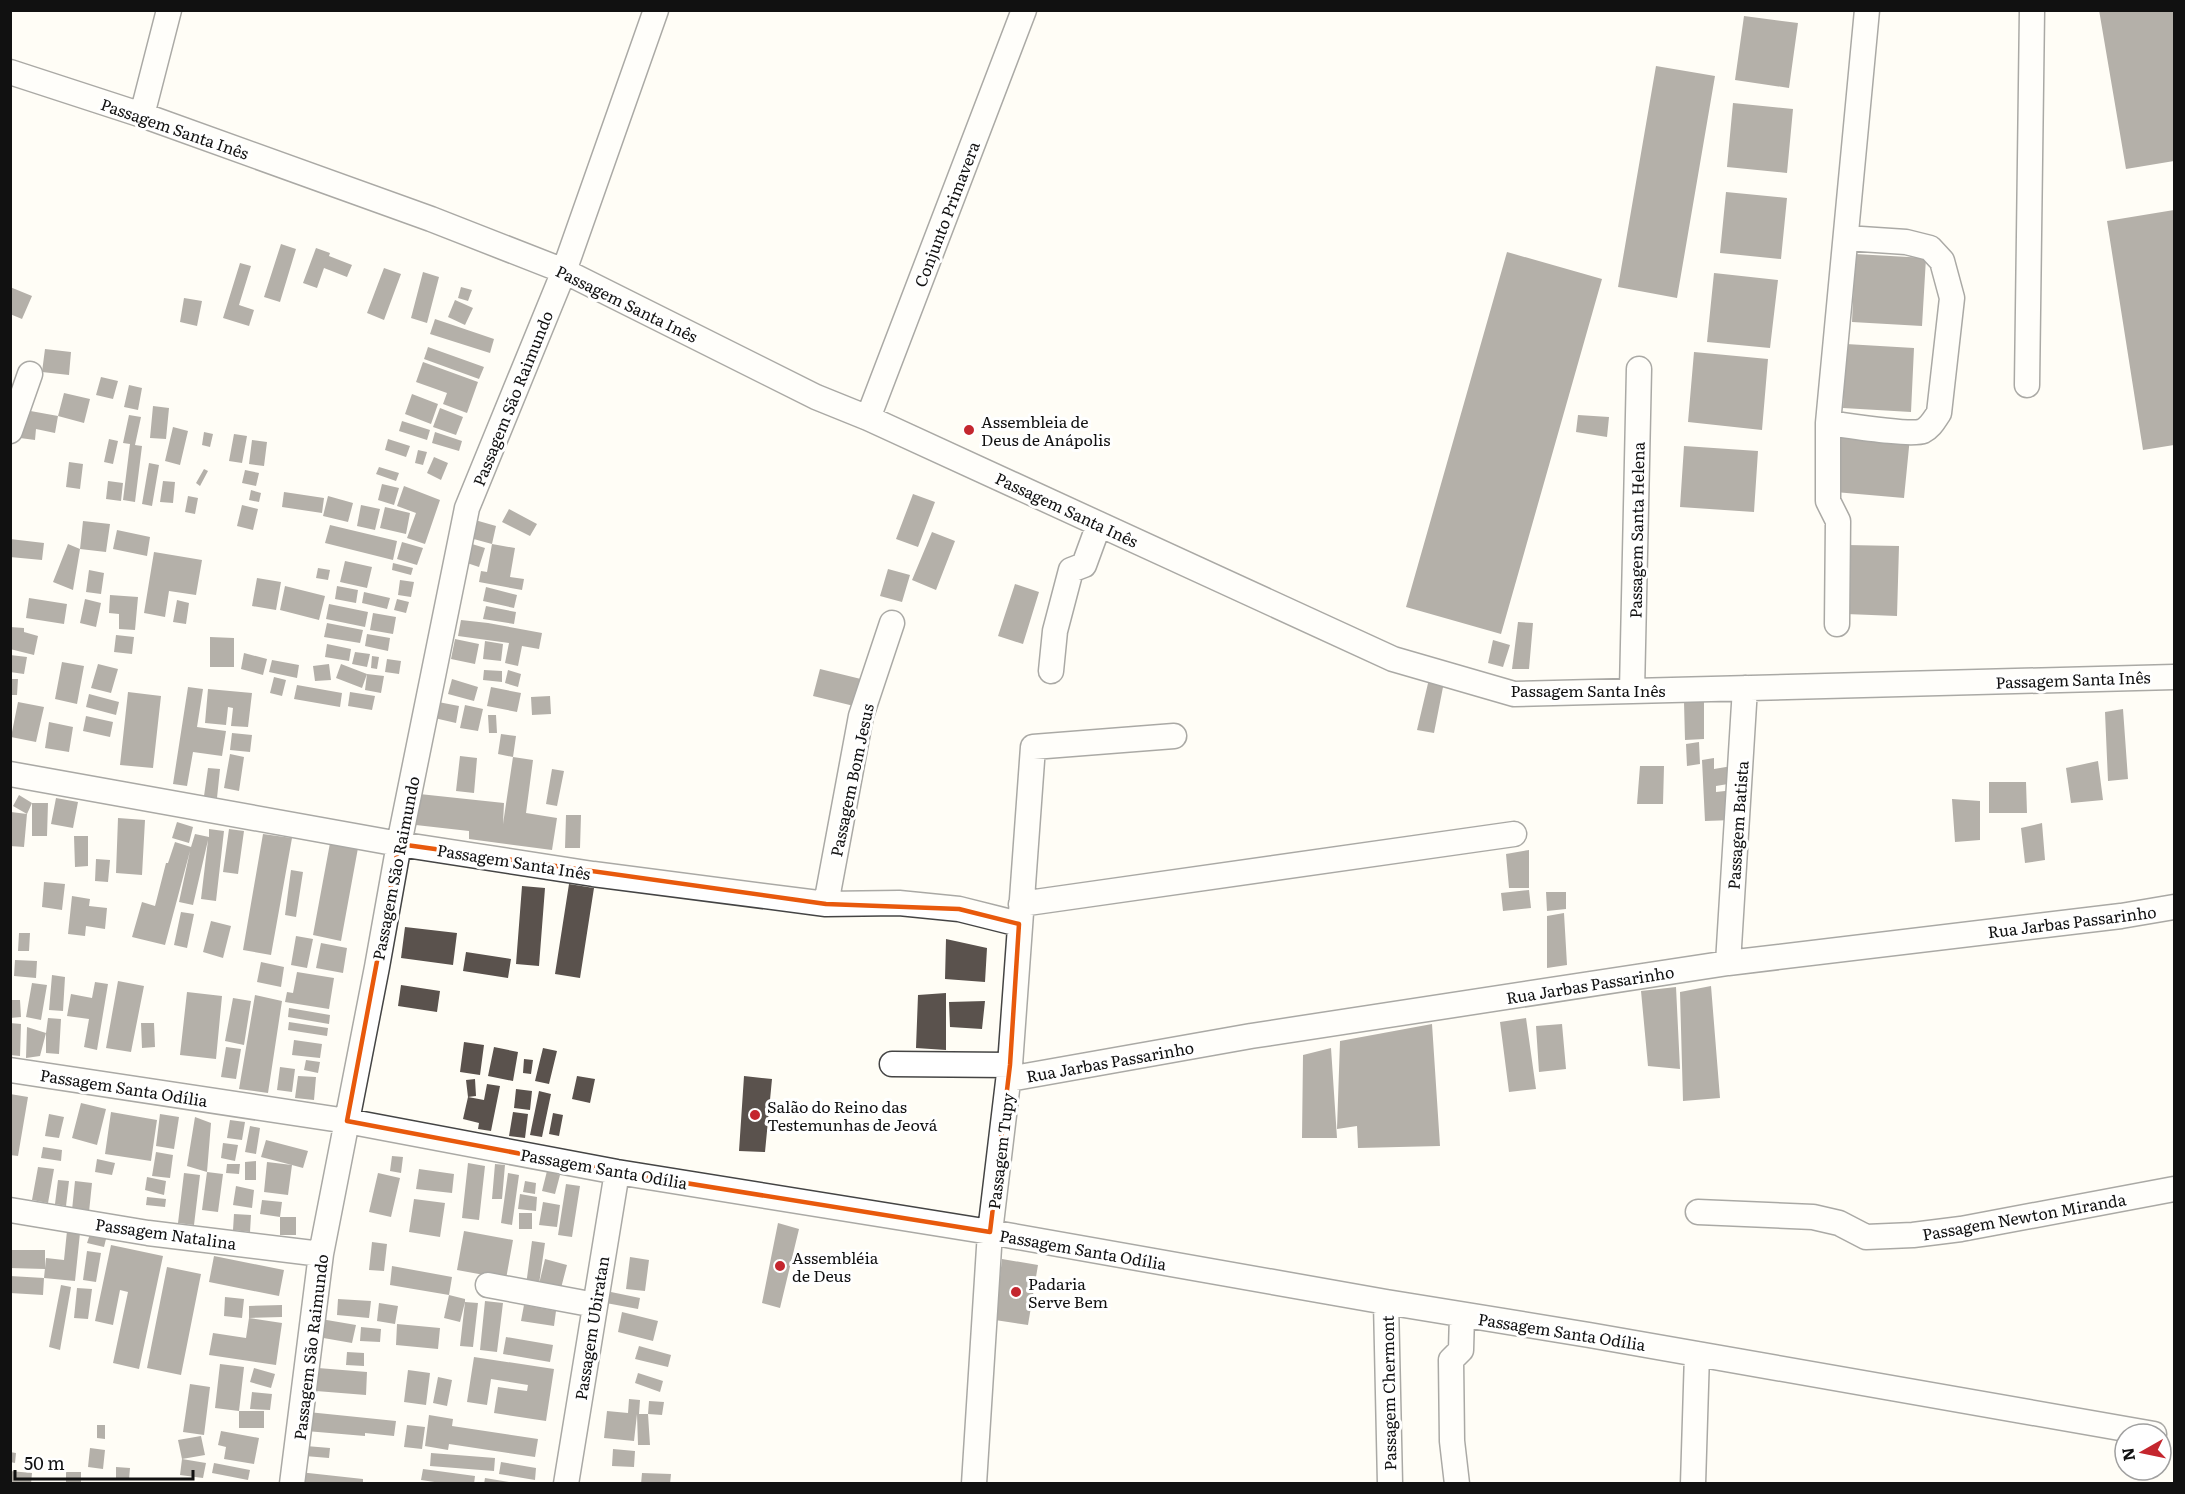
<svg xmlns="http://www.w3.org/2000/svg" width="2185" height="1494" font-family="Literata,serif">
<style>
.building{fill:#5a524d}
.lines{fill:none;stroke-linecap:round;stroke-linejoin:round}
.minor-casing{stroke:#444;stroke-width:27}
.minor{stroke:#fff;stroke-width:24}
.marked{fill:none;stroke:#e8590c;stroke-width:4.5;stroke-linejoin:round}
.poi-dot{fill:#c4262e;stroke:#fff;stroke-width:2}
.labels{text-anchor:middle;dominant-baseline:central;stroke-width:6;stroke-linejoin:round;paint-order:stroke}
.street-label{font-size:16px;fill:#111;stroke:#fff}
.poi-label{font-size:16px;fill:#111;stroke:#fff;text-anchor:start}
</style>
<rect width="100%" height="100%" fill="#fffdf5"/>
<path class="building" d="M2099,10H2174V161L2126,169Z
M1744,16L1798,23L1789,88L1735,80Z
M1656,66L1715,76L1677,298L1618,287Z
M1733,103L1793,109L1787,173L1727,167Z
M1726,192L1787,198L1781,259L1720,253Z
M2174,210V445L2143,450L2107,221Z
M281,244L296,249L280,302L264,297Z
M316,248L330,253L329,256L352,265L347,277L324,268L317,288L303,283Z
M1507,252L1602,279L1501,634L1406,607Z
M1855,254L1926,258L1922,326L1852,322Z
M240,263L251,266L239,305L254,310L249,326L223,318Z
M384,268L401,274L384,320L367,313Z
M423,272L439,277L427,323L411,318Z
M1714,273L1778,280L1770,348L1707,342Z
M10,287L32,296L22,319L10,314Z
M461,287L472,290L468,301L458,298Z
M184,298L202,301L197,326L180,322Z
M455,300L473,308L465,325L448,317Z
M435,319L494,339L490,353L430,334Z
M1846,344L1914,348L1911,412L1843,408Z
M428,347L484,367L479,379L424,359Z
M45,349L71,352L69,375L42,372Z
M1694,352L1768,359L1762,430L1688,422Z
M423,362L478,382L467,413L443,404L447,393L416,382Z
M101,377L118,381L113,399L96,395Z
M129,385L142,388L138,410L124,407Z
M64,393L90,399L84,423L58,416Z
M412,394L438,404L431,424L405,414Z
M153,406L169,408L166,439L150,438Z
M440,408L463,417L456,435L433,427Z
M25,410L58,416L55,433L36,429L35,440L20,438Z
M129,415L141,417L135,445L142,446L135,502L123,500L130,444L123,443Z
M1578,415L1609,417L1607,437L1576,432Z
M402,421L430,430L427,440L399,431Z
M173,427L188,431L180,465L165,461Z
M1841,430L1910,437L1904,498L1835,492Z
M204,432L213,434L210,447L202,445Z
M435,432L462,441L459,451L432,443Z
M234,434L247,436L242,463L229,461Z
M109,439L118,441L113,464L104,462Z
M388,439L410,446L406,457L385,450Z
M252,440L267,442L264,466L249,464Z
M1684,446L1758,451L1754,512L1680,507Z
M418,450L427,452L423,465L415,463Z
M434,457L448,463L441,480L427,473Z
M69,462L83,464L80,489L66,487Z
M149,463L159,465L152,506L142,504Z
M379,467L399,473L396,481L376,474Z
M204,469L208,471L200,486L196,483Z
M245,470L259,473L256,486L242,483Z
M108,481L123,483L121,501L106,499Z
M163,481L175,482L173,503L160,502Z
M382,484L399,488L394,505L378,500Z
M404,486L440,500L425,544L407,538L416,513L397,506Z
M251,490L261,493L259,502L249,500Z
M284,492L324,498L322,513L282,507Z
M913,494L935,502L918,547L896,539Z
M188,496L198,498L195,514L185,512Z
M328,496L353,503L348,522L323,516Z
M242,505L258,509L253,530L237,526Z
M361,505L380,509L375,530L357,526Z
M385,507L410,513L406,534L380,528Z
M509,509L537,524L530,536L502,522Z
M475,520L496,526L492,544L470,538Z
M83,521L110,524L106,552L80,549Z
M330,525L397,541L393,560L325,543Z
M117,530L150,537L147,556L113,549Z
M932,532L955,541L936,590L912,580Z
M10,539L44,543L42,560L10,557Z
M402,542L423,548L417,565L397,559Z
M68,544L80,549L73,590L53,582Z
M472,544L485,548L479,567L467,563Z
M492,544L515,548L510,577L524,579L522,590L479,582L481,571L487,572Z
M1847,545L1899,546L1897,616L1846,614Z
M154,552L202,560L196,595L169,591L165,617L144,613Z
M345,561L372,567L367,588L340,582Z
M393,563L413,568L411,575L392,570Z
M318,568L330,570L328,580L316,578Z
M888,569L910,575L902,602L880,596Z
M89,570L104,573L101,594L86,592Z
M257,578L281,582L276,610L252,606Z
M400,580L414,582L411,597L398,595Z
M1015,584L1039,592L1023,644L998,636Z
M285,586L325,596L319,620L280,610Z
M337,586L358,590L356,603L335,599Z
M486,587L517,595L514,608L483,601Z
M364,592L390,598L387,609L362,603Z
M110,595L138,597L135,630L119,629V614L109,613Z
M29,598L67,604L64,624L26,618Z
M85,599L101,603L96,627L80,623Z
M397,599L409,602L406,613L394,610Z
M177,600L189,603L186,624L173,622Z
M329,604L368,612L365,627L326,619Z
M486,606L516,612L514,624L483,619Z
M373,613L396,617L393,634L370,630Z
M461,620L488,623L542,633L539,649L522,646L518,666L505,663L509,643L458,636Z
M1518,622L1533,623L1529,669H1512Z
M327,623L363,630L360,643L324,637Z
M10,627L24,628V632L38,636L34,655L10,649Z
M367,634L390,638L388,651L365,646Z
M116,635L134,637L132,654L114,652Z
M210,637L234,638V667H210Z
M455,639L479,644L475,664L451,659Z
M1493,640L1510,645L1503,667L1488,663Z
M485,641L503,644L501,661L483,659Z
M327,644L351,649L349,661L325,657Z
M355,652L370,654L367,667L352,664Z
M244,653L267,659L263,675L241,669Z
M10,655L27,657L24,674L10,672Z
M372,656L379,657L377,669L371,668Z
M387,659L401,661L399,674L385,672Z
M272,660L299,665L297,678L269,672Z
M62,662L84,666L77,704L55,699Z
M98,664L118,669L111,693L91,688Z
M329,664L331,680L315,681L313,666Z
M341,664L367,674L362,688L336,678Z
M820,669L865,680L858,707L813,696Z
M484,670L502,671V682L483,680Z
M508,670L521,674L518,687L505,683Z
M367,674L384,676L381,693L365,690Z
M274,677L286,680L282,696L270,693Z
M10,679H18L17,695H10Z
M452,679L478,687L474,701L448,694Z
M1429,679L1444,682L1434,733L1417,730Z
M297,685L342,693L340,707L294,699Z
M188,687L203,689L197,727L226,731L222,756L193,752L187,786L173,784Z
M491,687L521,693L517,712L487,706Z
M208,689L252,693L248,727L231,726L233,708L228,707L226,725L205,723Z
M128,692L161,696L153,768L120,765Z
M350,692L375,696L372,710L348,706Z
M89,694L119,702L116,715L86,707Z
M550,696L551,714L532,715L531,697Z
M1704,699V739L1685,740L1684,702Z
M433,701L459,706L456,723L430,717Z
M18,702L44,707L36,742L11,737Z
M465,705L483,709L478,731L460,728Z
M2123,709L2128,779L2108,781L2105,712Z
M488,715H496L497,733H489Z
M86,716L113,722L110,737L83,731Z
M49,722L73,727L69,752L45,748Z
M232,733L252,735L250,752L230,750Z
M501,734L516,736L513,757L498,754Z
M1699,742L1700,764L1687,766L1686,744Z
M230,754L244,757L239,791L224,788Z
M460,756L477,758L474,793L456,791Z
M513,757L533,760L526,813L557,818L552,850L469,839V831L407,824L410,793L504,803L503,824Z
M1714,758V769L1732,766L1734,783L1716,786V792L1734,790L1733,820L1705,821L1702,760Z
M2098,761L2103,800L2071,803L2066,768Z
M1640,766H1664L1663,804H1637Z
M208,768L220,769L217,798L204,796Z
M552,769L564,771L557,806L546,804Z
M1989,782H2026L2027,813H1989Z
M19,795L32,803L27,814L24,847L10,846L11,812L27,814L13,806Z
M56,798L78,802L73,828L51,824Z
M1952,799L1980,801V840L1955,842Z
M32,803H48L47,836H32Z
M566,815H581L580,848H565Z
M118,818L145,820L142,875L116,873Z
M177,822L193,827L189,843L172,838Z
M2042,823L2045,860L2025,863L2021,828Z
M209,829L224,831L216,901L201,899L208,840L193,905L179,902L190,851L165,945L132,937L142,902L155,906L166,863H168L175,842L191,847L195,834L209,837Z
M229,829L244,831L238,874L223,872Z
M263,834L292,838L271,955L243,950Z
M74,836H88V866L75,867Z
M330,843L358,848L341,941L313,935Z
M1529,850V888H1509L1506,854Z
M96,859L110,860L108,882L95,881Z
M291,870L303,872L296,917L285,915Z
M44,882L65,884L62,910L42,907Z
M569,884L594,888L580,978L555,974Z
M522,886L545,888L539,966L516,964Z
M1529,890L1531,908L1503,911L1501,893Z
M1546,892H1566V909L1547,911Z
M72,896L90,899L89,906L107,908L105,929L86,926L85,936L68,934Z
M181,912L194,914L187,948L174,945Z
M1564,913L1567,965L1547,968V916Z
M211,921L231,926L223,958L203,952Z
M405,927L457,933L453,965L401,958Z
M19,933H30L29,951H18Z
M296,936L313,939L307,968L291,965Z
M946,939L987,948L985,982L945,979Z
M321,943L347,948L343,973L316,968Z
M466,952L511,959L508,978L463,971Z
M15,960L37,961L36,978L14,976Z
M261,962L284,967L281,987L257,982Z
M297,972L334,978L329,1009L285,1002L287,992L293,993Z
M52,975L65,977L63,1011L49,1010Z
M118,981L144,986L131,1052L106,1048Z
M95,982L108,984L97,1050L84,1047L89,1019L67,1016L71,994L92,998Z
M32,983L47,985L41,1020L26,1017Z
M401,985L440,991L437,1012L398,1006Z
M1711,986L1720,1098L1683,1101L1680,992Z
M1676,987L1680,1069L1648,1066L1641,991Z
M187,992L222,996L216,1059L180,1055Z
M946,993V1050L916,1048L918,995Z
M255,995L282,1001L268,1093L239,1089Z
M233,998L251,1001L244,1045L225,1041Z
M10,1000H20L21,1017L10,1018Z
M985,1001L982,1029L950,1027L949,1002Z
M289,1008L330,1015L329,1024L288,1017Z
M48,1018L61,1019L59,1054L46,1053V1033Z
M1526,1018L1536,1089L1509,1092L1500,1022Z
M289,1022L328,1028L327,1036L288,1030Z
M10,1023L21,1024L20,1056L10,1055Z
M141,1023H154L155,1047L142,1048Z
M1432,1024L1440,1146L1358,1148L1357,1126L1337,1129L1340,1041Z
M1562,1024L1566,1069L1539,1072L1536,1026Z
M27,1027L46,1033L40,1056L26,1058Z
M294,1040L322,1044L320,1058L292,1055Z
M464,1042L484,1045L480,1075L460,1072Z
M226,1047L241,1049L236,1079L221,1077Z
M494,1047L518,1052L513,1081L488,1076Z
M543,1048L557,1051L549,1084L535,1081Z
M1331,1048L1337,1138H1302L1303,1055Z
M524,1059L533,1060L531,1074L523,1073Z
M306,1060L320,1062L318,1073L304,1070Z
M280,1067L295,1069L292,1092L277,1090Z
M298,1076L316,1077L314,1100L295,1098Z
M577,1076L595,1079L590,1103L572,1099Z
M744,1076L772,1079L765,1152L739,1151Z
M475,1079L476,1096L468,1097L466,1080Z
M487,1084L500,1086L491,1131L478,1129L479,1123L463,1119L468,1097L484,1100Z
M516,1089L532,1091L530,1110L514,1108Z
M539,1091L551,1094L542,1137L530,1135Z
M10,1094L28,1097L18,1156L10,1155Z
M81,1103L106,1109L97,1145L72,1138Z
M111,1112L157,1120L151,1161L105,1154Z
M513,1112L528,1114L525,1138L509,1136Z
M553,1113L563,1115L559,1136L549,1134Z
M49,1114L64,1117L59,1138L45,1136Z
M160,1114L179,1117L174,1149L156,1146Z
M195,1117L211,1123L207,1172L187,1166Z
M230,1120L245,1122L242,1140L227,1138Z
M250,1126L260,1128L256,1154L245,1152Z
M266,1140L308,1151L303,1168L292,1165L288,1195L264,1192L267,1162L292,1165L261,1157Z
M223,1143L238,1145L235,1161L221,1158Z
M43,1147L62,1150L61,1161L41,1158Z
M156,1152L173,1155L170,1178L152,1176Z
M392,1156L403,1157L401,1173L390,1171Z
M97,1159L115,1163L112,1175L95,1172Z
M256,1161V1180H245V1162Z
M468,1163L485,1166L479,1220L462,1218Z
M227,1164H240L239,1174L226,1173Z
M495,1164L505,1165L502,1199H492Z
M38,1167L54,1169L48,1203L32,1200Z
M419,1169L454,1174L452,1193L416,1189Z
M547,1171L560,1175L555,1194L542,1191Z
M207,1172L223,1174L218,1212L202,1210Z
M184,1173L200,1175L194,1225L178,1223Z
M378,1173L400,1178L391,1217L369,1212Z
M508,1173L519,1175L512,1225L501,1223Z
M147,1177L166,1181L164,1195L145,1190Z
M58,1180L69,1181L66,1206L55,1204Z
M75,1181L92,1183L89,1212L72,1210Z
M525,1181L536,1183L535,1194L523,1192Z
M566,1184L580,1186L572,1237L558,1235Z
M236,1186L254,1190L252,1208L233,1205Z
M520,1194L537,1197L536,1211L518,1209Z
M147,1197L166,1199L165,1207L146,1205Z
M414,1199L445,1203L440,1237L409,1232Z
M262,1200L282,1202L280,1217L260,1214Z
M543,1202L560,1205L557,1227L539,1225Z
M519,1213H532V1229H519Z
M234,1214L251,1215L250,1232L233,1230Z
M280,1217H296V1235H280Z
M778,1223L799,1229L780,1308L762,1303Z
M67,1231L80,1233L75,1281L44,1278L46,1258L64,1260Z
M91,1231L107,1235L104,1247L87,1243Z
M464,1231L513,1240L506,1279L457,1270Z
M532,1241L545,1243L539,1284L545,1259L567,1265L560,1292L526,1285Z
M372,1242L387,1244L384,1271L369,1270Z
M111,1245L163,1256L139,1369L113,1363L128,1292L120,1290L113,1325L95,1321Z
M10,1250H45V1269L10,1268Z
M87,1251L101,1253L96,1282L83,1280Z
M214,1256L284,1270L279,1296L209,1282Z
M630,1257L649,1260L645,1291L626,1289Z
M1002,1259L1038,1265L1028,1325L995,1320Z
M392,1266L452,1277L449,1295L390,1285Z
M167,1267L201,1274L181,1375L147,1368Z
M10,1276L44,1278L43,1295L10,1293Z
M61,1285L71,1287L60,1350L49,1347Z
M77,1288L92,1289L88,1319L74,1318Z
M611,1292L640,1298L638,1309L606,1303Z
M449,1295L465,1299V1302L478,1303L473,1347L460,1346L465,1302L460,1322L444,1318Z
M225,1297L244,1299L242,1318L224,1316Z
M338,1299L371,1301L369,1318L337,1315Z
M485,1301L503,1303L497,1352L480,1350Z
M379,1303L398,1306L395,1324L377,1321Z
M282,1305V1317L249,1318V1306Z
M524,1305L556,1311L554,1326L521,1321Z
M622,1312L658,1321L653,1341L618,1332Z
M249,1318L282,1323L276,1365L209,1355L213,1333L246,1338Z
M315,1318L356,1325L352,1343L312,1336Z
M397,1324L440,1328L438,1349L396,1345Z
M361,1327L381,1329L380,1342L360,1341Z
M506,1337L553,1345L550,1362L503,1354Z
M639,1346L671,1355L668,1367L635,1359Z
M347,1352L364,1353V1366L346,1365Z
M474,1357L554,1369L546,1421L494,1413L498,1387L527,1391L528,1385L491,1379L487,1405L467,1402Z
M220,1364L244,1367L239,1411H264V1428H239V1411L215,1408Z
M254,1368L275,1374L271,1388L250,1382Z
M318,1368L367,1372L366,1395L316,1391Z
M408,1370L430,1373L426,1405L404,1402Z
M638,1373L663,1381L660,1392L635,1383Z
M438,1377L452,1380L447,1406L433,1403Z
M190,1384L210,1387L204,1435L183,1432Z
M252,1392L272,1394L270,1410L250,1409Z
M629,1399L640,1400L639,1414H648L650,1445H638L637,1414L634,1441L604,1438L607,1411L628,1413Z
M649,1401L664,1402L662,1415L648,1414Z
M308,1412L396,1421L394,1436L365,1433V1436L306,1431Z
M429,1415L453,1419L452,1426L538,1439L535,1457L449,1444L448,1450L425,1446Z
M97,1425H105V1439L97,1438Z
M407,1425L425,1427L422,1449L404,1447Z
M221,1431L259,1438L254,1464L224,1459L226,1447L218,1445Z
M201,1436L205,1455L182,1459L178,1440Z
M306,1446L330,1448L329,1458L305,1456Z
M90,1448L105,1450L103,1469L88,1467Z
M613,1449L635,1451L634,1467L612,1466Z
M10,1452L16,1453L15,1463L10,1462Z
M431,1453L495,1458L494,1471L430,1466Z
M182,1459L206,1463L203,1478L180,1475Z
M501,1462L536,1468L535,1480L499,1474Z
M214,1463L250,1470L248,1480L212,1473Z
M116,1467L130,1468L129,1480L116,1479Z
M423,1469L475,1476L474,1484H448L421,1480Z
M10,1471L32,1473L31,1484H10Z
M66,1472H81V1484H66Z
M299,1472L363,1479V1484H298Z
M642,1473L671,1474L670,1484H641Z
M485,1478L509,1482V1484H484Z"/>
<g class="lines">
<g class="minor-casing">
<path id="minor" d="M10,72L142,115L431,219L564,271L816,397L868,418L1393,659L1514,694L2174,677
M142,115L169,10
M2027,385L2032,10
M868,418L1024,10
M1828,423C1845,425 1911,436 1923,431C1931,427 1934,420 1939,413L1952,298L1942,261L1930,248L1906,242L1846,238
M10,431L30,374
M1837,624L1838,521L1828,501V423L1867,10
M1051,671L1055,631L1071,570L1084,565L1099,524
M1632,691L1639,369
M10,774L399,844L593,874L826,904L899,903L959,909L1019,924
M826,904L861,716L892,623
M1021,904L1514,834
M1728,963L1745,688
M892,1064L1010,1065
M10,1070L347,1121L617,1172L990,1232L1386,1302L1589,1335L2154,1434
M1009,1079L1251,1036L1728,963L2121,916L2174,907
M10,1210L148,1233L321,1254
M1698,1212L1813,1217L1839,1223L1866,1237L1913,1235L1961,1229L2174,1189
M488,1285L595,1305
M1386,1302L1390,1484
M292,1484L321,1254L377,967L399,844L467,508L564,271L656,10
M566,1484L617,1172
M974,1484L990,1232L1010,1065L1033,747L1174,736
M1457,1484L1452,1441L1451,1360L1461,1350L1462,1315
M1693,1484L1697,1354"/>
</g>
<use href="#minor" class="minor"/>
</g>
<path d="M0 0H2185V1494H0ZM399,844L826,904L959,909L1019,924L1010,1065L990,1232L617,1172L347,1121Z" fill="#fffdf5" fill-opacity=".55" fill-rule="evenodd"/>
<path class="marked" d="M399,844L826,904L959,909L1019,924L1010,1065L990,1232L617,1172L347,1121Z"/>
<g class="poi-dot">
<circle cx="969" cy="430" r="6"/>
<circle cx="755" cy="1115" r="6"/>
<circle cx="780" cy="1266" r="6"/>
<circle cx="1016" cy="1292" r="6"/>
</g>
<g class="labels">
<g class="street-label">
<text transform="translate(175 128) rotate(19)">Passagem Santa Inês</text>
<text transform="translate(946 214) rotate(-69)">Conjunto Primavera</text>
<text transform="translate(627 303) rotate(26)">Passagem Santa Inês</text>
<text transform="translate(512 398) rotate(-68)">Passagem São Raimundo</text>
<text transform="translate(1067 509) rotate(25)">Passagem Santa Inês</text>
<text transform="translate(1636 530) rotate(-89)">Passagem Santa Helena</text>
<text transform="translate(2073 679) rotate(-2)">Passagem Santa Inês</text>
<text x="1588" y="690">Passagem Santa Inês</text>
<text transform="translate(851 780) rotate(-78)">Passagem Bom Jesus</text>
<text transform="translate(1737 825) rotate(-86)">Passagem Batista</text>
<text transform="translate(514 861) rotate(9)">Passagem Santa Inês</text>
<text transform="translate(395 868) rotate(-79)">Passagem São Raimundo</text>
<text transform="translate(2072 921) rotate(-7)">Rua Jarbas Passarinho</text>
<text transform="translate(1590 984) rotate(-9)">Rua Jarbas Passarinho</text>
<text transform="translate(1110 1061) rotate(-10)">Rua Jarbas Passarinho</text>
<text transform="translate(124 1087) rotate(9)">Passagem Santa Odília</text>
<text transform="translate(1000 1151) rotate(-83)">Passagem Tupy</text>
<text transform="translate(604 1168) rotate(10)">Passagem Santa Odília</text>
<text transform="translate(2024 1216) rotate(-10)">Passagem Newton Miranda</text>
<text transform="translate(166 1233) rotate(8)">Passagem Natalina</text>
<text transform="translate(1083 1249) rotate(10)">Passagem Santa Odília</text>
<text transform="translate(591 1328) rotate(-81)">Passagem Ubiratan</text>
<text transform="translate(1562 1331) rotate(9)">Passagem Santa Odília</text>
<text transform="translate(310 1347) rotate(-83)">Passagem São Raimundo</text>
<text transform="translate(1388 1393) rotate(-91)">Passagem Chermont</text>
</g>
<g class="poi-label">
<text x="981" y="421">Assembleia de<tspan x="981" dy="18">Deus de Anápolis</tspan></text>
<text x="767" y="1106">Salão do Reino das<tspan x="767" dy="18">Testemunhas de Jeová</tspan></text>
<text x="792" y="1257">Assembléia<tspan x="792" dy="18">de Deus</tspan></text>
<text x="1028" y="1283">Padaria<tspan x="1028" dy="18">Serve Bem</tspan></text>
</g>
</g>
<rect width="2185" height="1494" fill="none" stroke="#111111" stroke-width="24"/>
<g transform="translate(2143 1452) rotate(261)"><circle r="28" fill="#ffffff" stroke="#a0a0a0" stroke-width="1.5"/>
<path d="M0-4.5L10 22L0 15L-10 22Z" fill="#c4262e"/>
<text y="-9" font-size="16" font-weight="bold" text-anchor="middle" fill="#111111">N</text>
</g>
<path d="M15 1470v9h178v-9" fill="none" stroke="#111111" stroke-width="3"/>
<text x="24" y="1470" font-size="18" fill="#111111" stroke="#ffffff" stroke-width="4.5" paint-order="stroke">50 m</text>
</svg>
